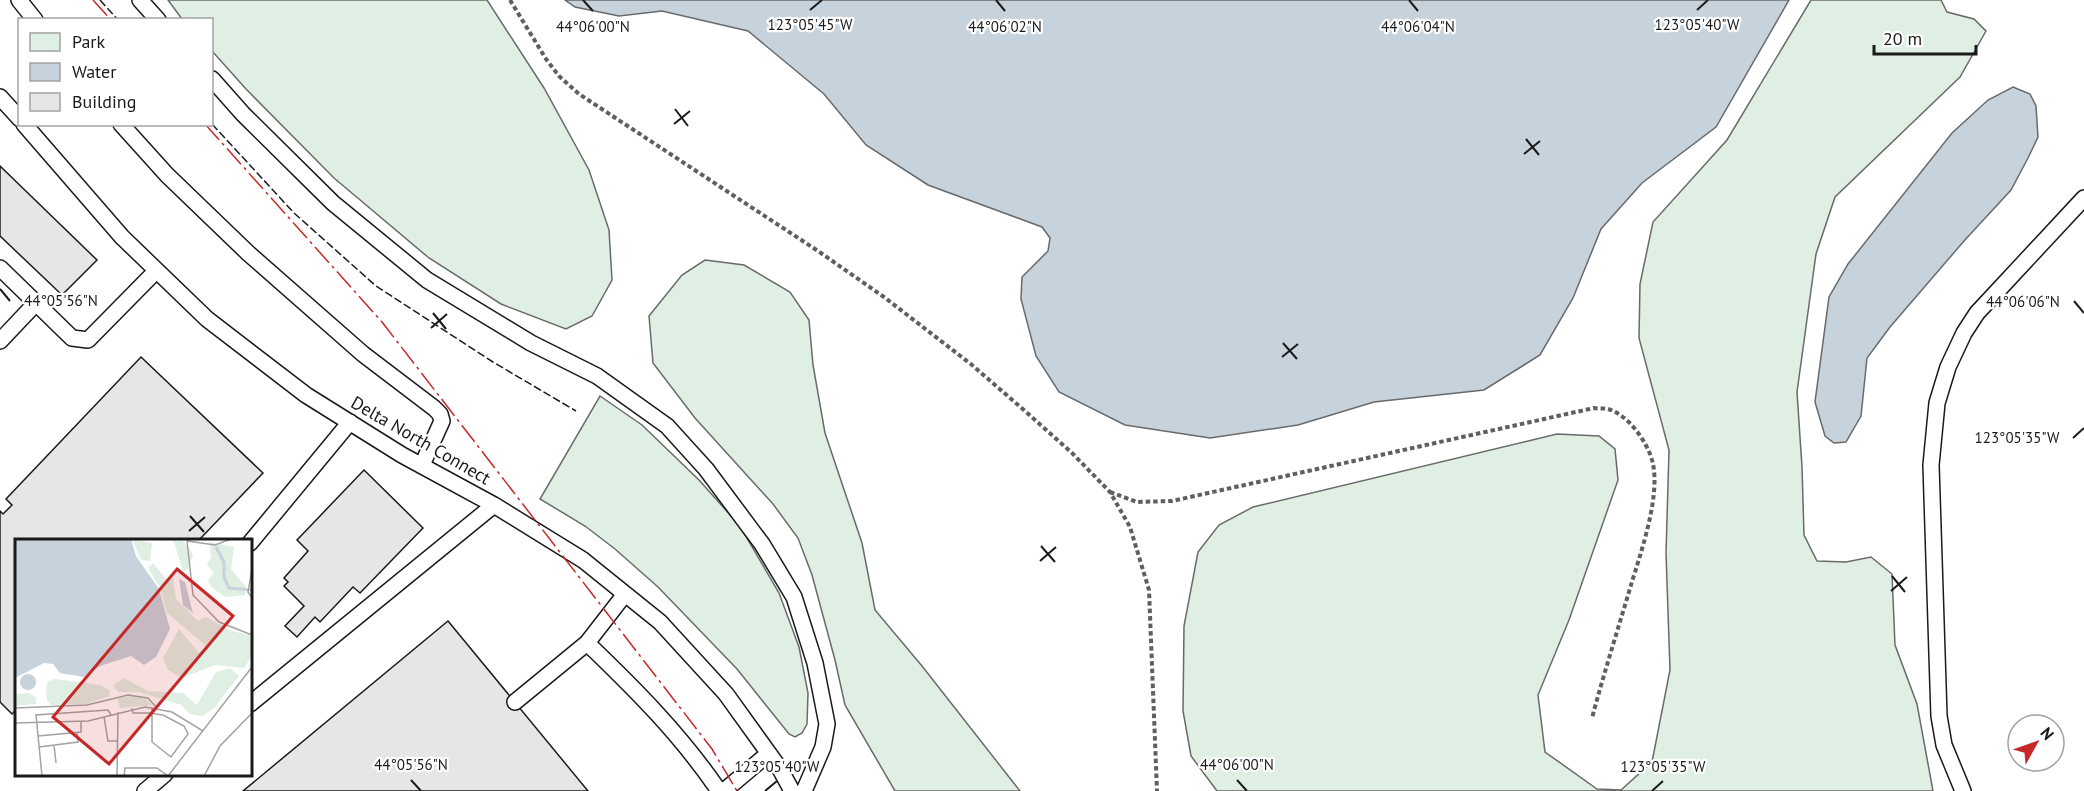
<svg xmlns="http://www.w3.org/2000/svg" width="2084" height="791" font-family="'PT Sans',sans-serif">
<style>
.green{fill:#e0efe3;stroke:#6a6a6a;stroke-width:1.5}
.water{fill:#c6d2dc;stroke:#6a6a6a;stroke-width:1.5}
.building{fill:#e6e6e6;stroke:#1a1a1a;stroke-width:1.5}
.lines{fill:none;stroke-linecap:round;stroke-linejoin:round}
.lane-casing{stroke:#1a1a1a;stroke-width:18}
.path{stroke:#5f5f5f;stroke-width:4;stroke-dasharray:4.5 3;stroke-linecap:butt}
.lane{stroke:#fff;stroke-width:15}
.fence{stroke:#1a1a1a;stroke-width:1.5;stroke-dasharray:8 3;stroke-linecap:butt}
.power{stroke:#c62828;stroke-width:1.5;stroke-dasharray:21 4.5 3 4.5;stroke-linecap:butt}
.ticks{fill:none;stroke:#1a1a1a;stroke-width:2}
.labels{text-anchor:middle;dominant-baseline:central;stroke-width:4.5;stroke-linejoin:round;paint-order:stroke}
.street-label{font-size:18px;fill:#1a1a1a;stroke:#fff}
.inset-river{fill:none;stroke:#c6d2dc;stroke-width:3}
.inset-road{fill:none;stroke:#a3a3a3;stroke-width:1.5}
.view{fill:#c62828;fill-opacity:0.15;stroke:#c62828;stroke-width:3}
.inset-edge{fill:none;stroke:#1a1a1a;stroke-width:3}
.ticks-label{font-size:15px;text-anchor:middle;fill:#1a1a1a;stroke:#fff;stroke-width:4.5;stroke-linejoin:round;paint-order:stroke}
</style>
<rect width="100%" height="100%" fill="#fff"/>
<path class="green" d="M168,0H487L544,88L589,170L609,230L612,280L592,316L566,329L501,304L429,258L334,178L246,89L212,51V20L182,19Z
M1811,0H1941L1947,12L1974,19L1986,31L1960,77L1835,197L1816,254L1797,392L1802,467L1804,535L1817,561L1846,562L1871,557L1892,574L1895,645L1917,704L1933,791H1217L1191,756L1183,711L1184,626L1198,552L1219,525L1253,507L1557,434L1599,436L1615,449L1618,480L1569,620L1538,695L1545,752L1597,789L1621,790L1652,762L1670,670L1666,553L1669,450L1639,338L1640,284L1653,222L1727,140Z
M705,260L744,265L790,292L809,320L813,365L825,433L862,543L875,610L922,666L1020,791H895L845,705L835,660L812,575L798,538L773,504L695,418L653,363L649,316L682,275Z
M600,396L642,425L699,480L740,526L779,593L799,647L808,693L807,724L802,733L795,737L789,734L737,669L658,587L615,549L585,526L540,499Z"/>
<path class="water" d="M565,0H1789L1716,127L1642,183L1601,229L1573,298L1540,355L1484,390L1374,402L1298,425L1210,438L1125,425L1059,392L1036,356L1021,299L1022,277L1048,251L1050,238L1042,227L928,185L866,145L824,94L748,31L662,11L619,16L575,7Z
M2013,87L2030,94L2036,106L2038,137L2028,158L2011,190L1964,241L1890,327L1867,358L1861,416L1846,442L1834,443L1825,436L1815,402L1829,297L1848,264L1952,133L1988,100Z"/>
<path class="building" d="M0,166L97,260L62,295L0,236Z
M141,357L263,473L199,540H16V710L12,714L0,702V511L3,514L12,505L6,499Z
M364,470L423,528L360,593L353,587L320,622L315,617L297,637L285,626L304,606L284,586L288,582L284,578L308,551L297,540Z
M448,621L588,791H243Z"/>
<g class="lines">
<g class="lane-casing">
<path id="lane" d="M19,0L35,20
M140,0L158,20
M212,79L243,114L333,203L427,280L531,343L597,376L667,426L706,469L762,544L794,597L815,663L827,724L823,747L804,791
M0,97L20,119
M24,124L122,237L207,319L306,395L402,455L494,505L583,560L660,622L726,694L780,769L792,791
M121,124L167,175L248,253L363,354L434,408L440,414L442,421L422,465
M0,268L72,338L88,340L156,271
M0,341L36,303
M250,543L350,422
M625,594L587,643C635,689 681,735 719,791
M515,702L587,643
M250,704L494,505
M145,791L165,774
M724,791L768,754
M1963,791L1944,745L1939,716L1931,465L1937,403L1948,367L1964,333L1977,313L2084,198"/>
</g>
<path class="path" d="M510,0L546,59L559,76L579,94L818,251L884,297L972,365L1025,411L1072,453L1110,492L1130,527L1149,590L1157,791
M1110,492L1137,502L1172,501L1594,408C1599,409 1604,408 1608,409C1629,415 1649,444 1653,464C1660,498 1641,552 1631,585C1618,629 1604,673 1592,718"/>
<use href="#lane" class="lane"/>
<path class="fence" d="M100,0L118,20
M212,124L294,213L376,286L493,362L576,411"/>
<path class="power" d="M93,0L111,20
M205,124L382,322L712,749L737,791"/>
</g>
<path class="ticks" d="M583,0L593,11M996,0L1005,11M1409,0L1418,11M810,10L822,0M1697,10L1708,0M675,109L688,126M674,124L690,111M1526,139L1539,155M1524,154L1540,141M0,289L10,301M2074,301L2084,313M433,313L446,329M431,328L447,314M1283,343L1297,359M1282,357L1298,344M2073,438L2084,428M190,516L204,532M189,531L205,517M1041,546L1055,562M1040,561L1056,547M1892,576L1905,592M1891,591L1907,577M411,780L421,791M1237,780L1247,791M765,791L777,781M1652,791L1663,781"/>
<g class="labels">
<g class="street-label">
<text transform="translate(421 440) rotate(30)">Delta North Connect</text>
</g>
</g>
<g transform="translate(15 539)">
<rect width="237" height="237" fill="#fff"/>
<path d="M117,0L137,4L135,22L126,21ZM158,0H166L175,10L178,16L173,31L168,32ZM194,3L219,8L216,30L231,48L230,56L210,58L196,48L193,41L199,34L192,26L196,18ZM138,24L151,40L158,39L161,60L183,82L191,78L214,91L237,97V117L229,129L200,126L167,139L153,131L148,119L164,90L183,113L189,111L190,106L152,74L145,49L133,29ZM215,129L224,137L199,169L187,177L175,175L166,166L124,153H103L98,146L109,139L133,152L168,154L182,166L201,133ZM40,140L85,146L94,151L95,157L70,165L37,166L32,162L31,150L33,143ZM14,154L21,159V165L0,167V155ZM119,157L131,160L137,166L105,169L102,159Z" fill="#e0efe3"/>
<path d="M0,0H116L121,17L144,50L155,90L141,118L129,126L116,117L85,127L69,138L45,134L38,125L29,124L0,139ZM164,40L170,43L178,74L168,66ZM5 143a8 8 0 1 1 16 0a8 8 0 1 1-16 0Z" fill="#c6d2dc"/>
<path class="inset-river" d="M201,8L209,23V38L214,49L237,51"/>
<path class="inset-road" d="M216,0L200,6L172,2L178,56L204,83L237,96M237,30L233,53L237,59M0,169L72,166L113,156L133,159L142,169M117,169L118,174H137L141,175L148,176L169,187L173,195L156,218L137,203V168M89,178L93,202H103M0,184L73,182L130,168L157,173L188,192M23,197L66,193V183M39,206L41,224M24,208L63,203L62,193M27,237L21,176L93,171L96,176M102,237L103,173M109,237L110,229H142L153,237M153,237L237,128M189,237L205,207L237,174"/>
<path class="view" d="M162,30L218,77L94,225L38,178Z"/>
<rect width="237" height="237" class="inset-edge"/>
</g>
<g class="ticks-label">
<text x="810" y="30">123°05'45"W</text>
<text x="1697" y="30">123°05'40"W</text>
<text x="593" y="32">44°06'00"N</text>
<text x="1005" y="32">44°06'02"N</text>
<text x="1418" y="32">44°06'04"N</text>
<text x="61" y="306">44°05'56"N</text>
<text x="2023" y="307">44°06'06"N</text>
<text x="2017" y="443">123°05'35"W</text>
<text x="411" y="770">44°05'56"N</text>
<text x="1237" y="770">44°06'00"N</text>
<text x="777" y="772">123°05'40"W</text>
<text x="1663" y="772">123°05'35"W</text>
</g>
<rect x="18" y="18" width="195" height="108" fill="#ffffff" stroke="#a3a3a3" stroke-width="1.5"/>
<rect x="30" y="33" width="30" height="18" fill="#e0efe3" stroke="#a3a3a3" stroke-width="1.5"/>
<text x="72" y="48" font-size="18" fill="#1a1a1a">Park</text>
<rect x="30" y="63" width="30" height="18" fill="#c6d2dc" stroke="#a3a3a3" stroke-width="1.5"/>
<text x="72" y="78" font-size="18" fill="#1a1a1a">Water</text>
<rect x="30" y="93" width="30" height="18" fill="#e6e6e6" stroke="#a3a3a3" stroke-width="1.5"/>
<text x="72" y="108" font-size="18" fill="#1a1a1a">Building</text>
<g transform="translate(2036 743) rotate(50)"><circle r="28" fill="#ffffff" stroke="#a3a3a3" stroke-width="1.5"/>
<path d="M0-4.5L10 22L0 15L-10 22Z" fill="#c62828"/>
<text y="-9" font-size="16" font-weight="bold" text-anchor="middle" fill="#1a1a1a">N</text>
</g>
<path d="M1874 45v9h102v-9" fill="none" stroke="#1a1a1a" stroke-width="3"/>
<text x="1883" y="45" font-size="18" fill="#1a1a1a" stroke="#ffffff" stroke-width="4.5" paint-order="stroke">20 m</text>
</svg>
